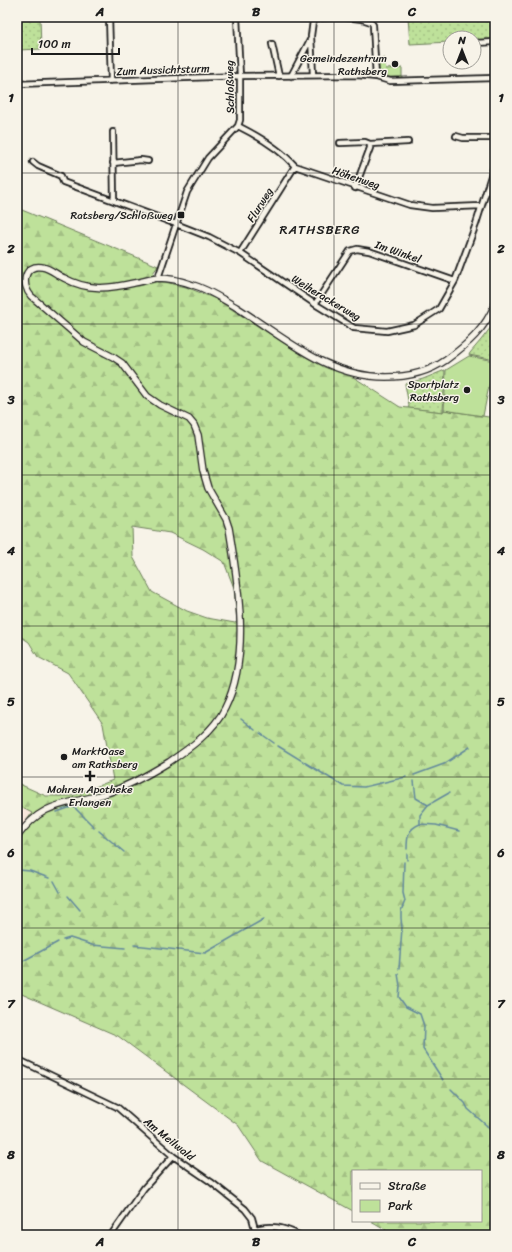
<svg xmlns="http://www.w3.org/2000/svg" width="512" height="1252" font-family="Sriracha,sans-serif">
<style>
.built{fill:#f8e7dc}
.grass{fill:url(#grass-dots);stroke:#6d7e5b}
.forest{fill:url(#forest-firs);stroke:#6d7e5b;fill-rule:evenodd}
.park{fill:#bee19a;stroke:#6d7e5b}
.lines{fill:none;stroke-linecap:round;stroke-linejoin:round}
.stream{stroke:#62889c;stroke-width:1.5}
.minor-casing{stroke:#1c1c1c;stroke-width:8}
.tertiary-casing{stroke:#1c1c1c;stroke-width:8}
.minor{stroke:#f7f3e8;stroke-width:4.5}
.tertiary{stroke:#f7f3e8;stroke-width:5.5}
.grid{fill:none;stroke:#1c1c1c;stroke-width:1;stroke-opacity:0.55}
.poi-dot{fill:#1c1c1c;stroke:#f7f3e8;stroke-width:1.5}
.labels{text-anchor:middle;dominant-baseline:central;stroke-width:3;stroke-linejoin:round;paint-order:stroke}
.poi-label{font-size:11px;fill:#1c1c1c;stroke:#f7f3e8;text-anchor:end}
.street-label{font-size:11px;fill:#1c1c1c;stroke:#f7f3e8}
.quarter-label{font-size:13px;letter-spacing:1px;fill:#1c1c1c;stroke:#f7f3e8}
.neatline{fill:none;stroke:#1c1c1c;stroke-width:1.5}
.grid-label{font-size:13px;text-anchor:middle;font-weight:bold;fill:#1c1c1c}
</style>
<defs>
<pattern id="grass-dots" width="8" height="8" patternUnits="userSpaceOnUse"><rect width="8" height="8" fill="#bee19a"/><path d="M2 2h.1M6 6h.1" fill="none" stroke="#a3c084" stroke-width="1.8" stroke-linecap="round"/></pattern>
<pattern id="forest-firs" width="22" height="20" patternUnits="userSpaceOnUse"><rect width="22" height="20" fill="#bee19a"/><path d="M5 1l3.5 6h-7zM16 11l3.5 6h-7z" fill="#a3c084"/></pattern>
</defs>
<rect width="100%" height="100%" fill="#f7f3e8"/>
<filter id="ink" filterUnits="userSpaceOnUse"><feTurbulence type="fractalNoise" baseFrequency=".025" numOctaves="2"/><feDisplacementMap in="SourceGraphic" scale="8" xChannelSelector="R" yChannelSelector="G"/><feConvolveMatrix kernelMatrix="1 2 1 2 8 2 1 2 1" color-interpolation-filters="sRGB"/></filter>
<g filter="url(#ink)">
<path class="built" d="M17,805L32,813L17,834Z"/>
<path class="grass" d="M17,17H40L41,49L17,50Z
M408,17H495V40L474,41V38H450V42L410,44Z
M495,322V360L469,355L470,353L481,340Z
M445,370L443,412L408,408L409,406L405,384L423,379Z"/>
<path class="forest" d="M17,208L158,266L153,273L157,282H165L186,287L216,299L299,353L324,367L355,378L400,407L443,412L444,410L495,418V1235H387L385,1229L371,1221H481V1171H353V1211L262,1161L238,1125L118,1036L17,992V834L32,813L17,805V783L46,796H72L113,780L103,724L68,673L38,657L29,642L17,634ZM132,527L170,533L203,549L224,562L234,588L237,622L235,623L207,618L187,611L152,592L133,557Z"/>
<path class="park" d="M384,58L386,69L402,68V77H388L385,73L379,71L378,59Z
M469,356L494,361L483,416L444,410L446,370Z"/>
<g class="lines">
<path class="stream" d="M241,719L255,730
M260,733L274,743
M278,746L343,786L364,787L406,777
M414,775L444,764L470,747
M428,805L449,793
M57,812L71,807H74L94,827
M420,824L436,825L459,831
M99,831L124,852
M407,849C407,836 408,829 420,824V815L428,805L416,798L414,781
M407,860V854
M19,870L30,871L49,878
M54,881L60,892
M68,896L80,910
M63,940L70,938L92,945L125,948
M134,945L205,953L264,919
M17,960L23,961L58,942
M399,969L402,928L401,918V911L405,901L403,893L404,862
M398,974L400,986L399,997L406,1007L420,1014L424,1026L423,1049L443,1080
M451,1089L465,1103L468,1109L495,1133"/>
<g class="minor-casing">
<path id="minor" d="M109,17L111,81
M345,17L362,19L371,22L373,25L376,77
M474,43L495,42
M272,44L279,76
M313,75L311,36L313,21L319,18L333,17
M291,76L310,40
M17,84L240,76L357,75L376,77L390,81L495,78
M238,126C258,136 280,149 295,166L410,205L432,208L481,206
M113,132L114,201
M456,136L463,138H495
M340,143L365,142L370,144
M33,162L38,166L61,176L63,182L176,224L209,237L240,253L315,304L354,328L387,331L414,325L439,309L455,281L476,224L495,163
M113,163L141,160L148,161
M355,188L370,148V144L408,142
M240,253L295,166
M158,278L187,192L208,158L238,126L240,120V76L237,17
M315,304L350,251L357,249L369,251L455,281
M17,1059L117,1107L173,1156L211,1182L245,1209L252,1218L255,1229V1235
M255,1229C273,1225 282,1227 299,1235
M111,1235L144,1188L173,1156"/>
</g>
<g class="tertiary-casing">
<path id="tertiary" d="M17,837C44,800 64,806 104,794C127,787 148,775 169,762C190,748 214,731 225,708C251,656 238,583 229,528L226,519L208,488L203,471L198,435L194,425L189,419L160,405L147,396L122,363L113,357L84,342L31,296C21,284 24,264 42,267C50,268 57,275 64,278C88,291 108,289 134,283C142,282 149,279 158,278C169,278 182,281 193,285C208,289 222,299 236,307C284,337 326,377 386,377C407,377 429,372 446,360C468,344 485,329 495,304"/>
</g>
<use href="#minor" class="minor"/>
<use href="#tertiary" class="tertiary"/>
</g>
</g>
<path class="grid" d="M178,17V1235M334,17V1235M17,173H495M17,324H495M17,475H495M17,626H495M17,777H495M17,928H495M17,1079H495"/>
<g class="poi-dot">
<circle cx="395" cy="64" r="4"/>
<rect x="177" y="211" width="8" height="8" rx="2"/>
<circle cx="467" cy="390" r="4"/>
<circle cx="64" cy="757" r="4"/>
<path d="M88 770h4v4h4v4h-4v4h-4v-4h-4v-4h4z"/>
</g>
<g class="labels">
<g class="poi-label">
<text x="387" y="58">Gemeindezentrum<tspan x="387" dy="13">Rathsberg</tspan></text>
<text x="173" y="215">Ratsberg/Schloßweg</text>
<text x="459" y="384">Sportplatz<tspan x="459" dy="13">Rathsberg</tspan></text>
<text x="72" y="751" text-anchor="start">MarktOase<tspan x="72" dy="13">am Rathsberg</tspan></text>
<text x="90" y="789" text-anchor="middle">Mohren Apotheke<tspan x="90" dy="13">Erlangen</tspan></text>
</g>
<g class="street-label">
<text transform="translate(163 70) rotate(-2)">Zum Aussichtsturm</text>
<text transform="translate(230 87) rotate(-91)">Schloßweg</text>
<text transform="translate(356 178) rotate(19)">Höhenweg</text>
<text transform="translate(260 205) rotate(-58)">Flurweg</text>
<text transform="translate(398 252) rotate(19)">Im Winkel</text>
<text transform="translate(326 298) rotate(31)">Weiherackerweg</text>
<text transform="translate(169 1139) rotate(39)">Am Meilwald</text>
</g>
<g class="quarter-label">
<text x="320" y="229">RATHSBERG</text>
</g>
</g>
<rect width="512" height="1252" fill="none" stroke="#f7f3e8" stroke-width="44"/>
<rect x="352" y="1170" width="130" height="52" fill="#f7f3e8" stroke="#9f9d96"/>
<rect x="360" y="1183" width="20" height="6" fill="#f7f3e8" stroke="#9f9d96"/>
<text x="388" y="1190" font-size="12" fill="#1c1c1c">Straße</text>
<rect x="360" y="1200" width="20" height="12" fill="#bee19a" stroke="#9f9d96"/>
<text x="388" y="1210" font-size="12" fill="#1c1c1c">Park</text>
<g transform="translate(462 50)"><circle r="19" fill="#f7f3e8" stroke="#9f9d96"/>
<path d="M0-3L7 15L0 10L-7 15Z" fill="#1c1c1c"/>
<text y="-6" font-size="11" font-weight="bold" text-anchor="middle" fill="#1c1c1c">N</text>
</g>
<path d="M32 48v6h87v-6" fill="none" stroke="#1c1c1c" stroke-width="2"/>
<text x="38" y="48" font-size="12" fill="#1c1c1c" stroke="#f7f3e8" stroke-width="3" paint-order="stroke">100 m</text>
<rect x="22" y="22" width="468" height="1208" class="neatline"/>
<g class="grid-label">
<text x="100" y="16">A</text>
<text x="256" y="16">B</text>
<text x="412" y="16">C</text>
<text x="11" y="102">1</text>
<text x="501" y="102">1</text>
<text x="11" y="253">2</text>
<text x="501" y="253">2</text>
<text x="11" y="404">3</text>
<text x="501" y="404">3</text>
<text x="11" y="555">4</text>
<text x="501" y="555">4</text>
<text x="11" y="706">5</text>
<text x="501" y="706">5</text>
<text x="11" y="857">6</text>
<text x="501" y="857">6</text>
<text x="11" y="1008">7</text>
<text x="501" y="1008">7</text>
<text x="11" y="1159">8</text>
<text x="501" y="1159">8</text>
<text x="100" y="1246">A</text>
<text x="256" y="1246">B</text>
<text x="412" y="1246">C</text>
</g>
</svg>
